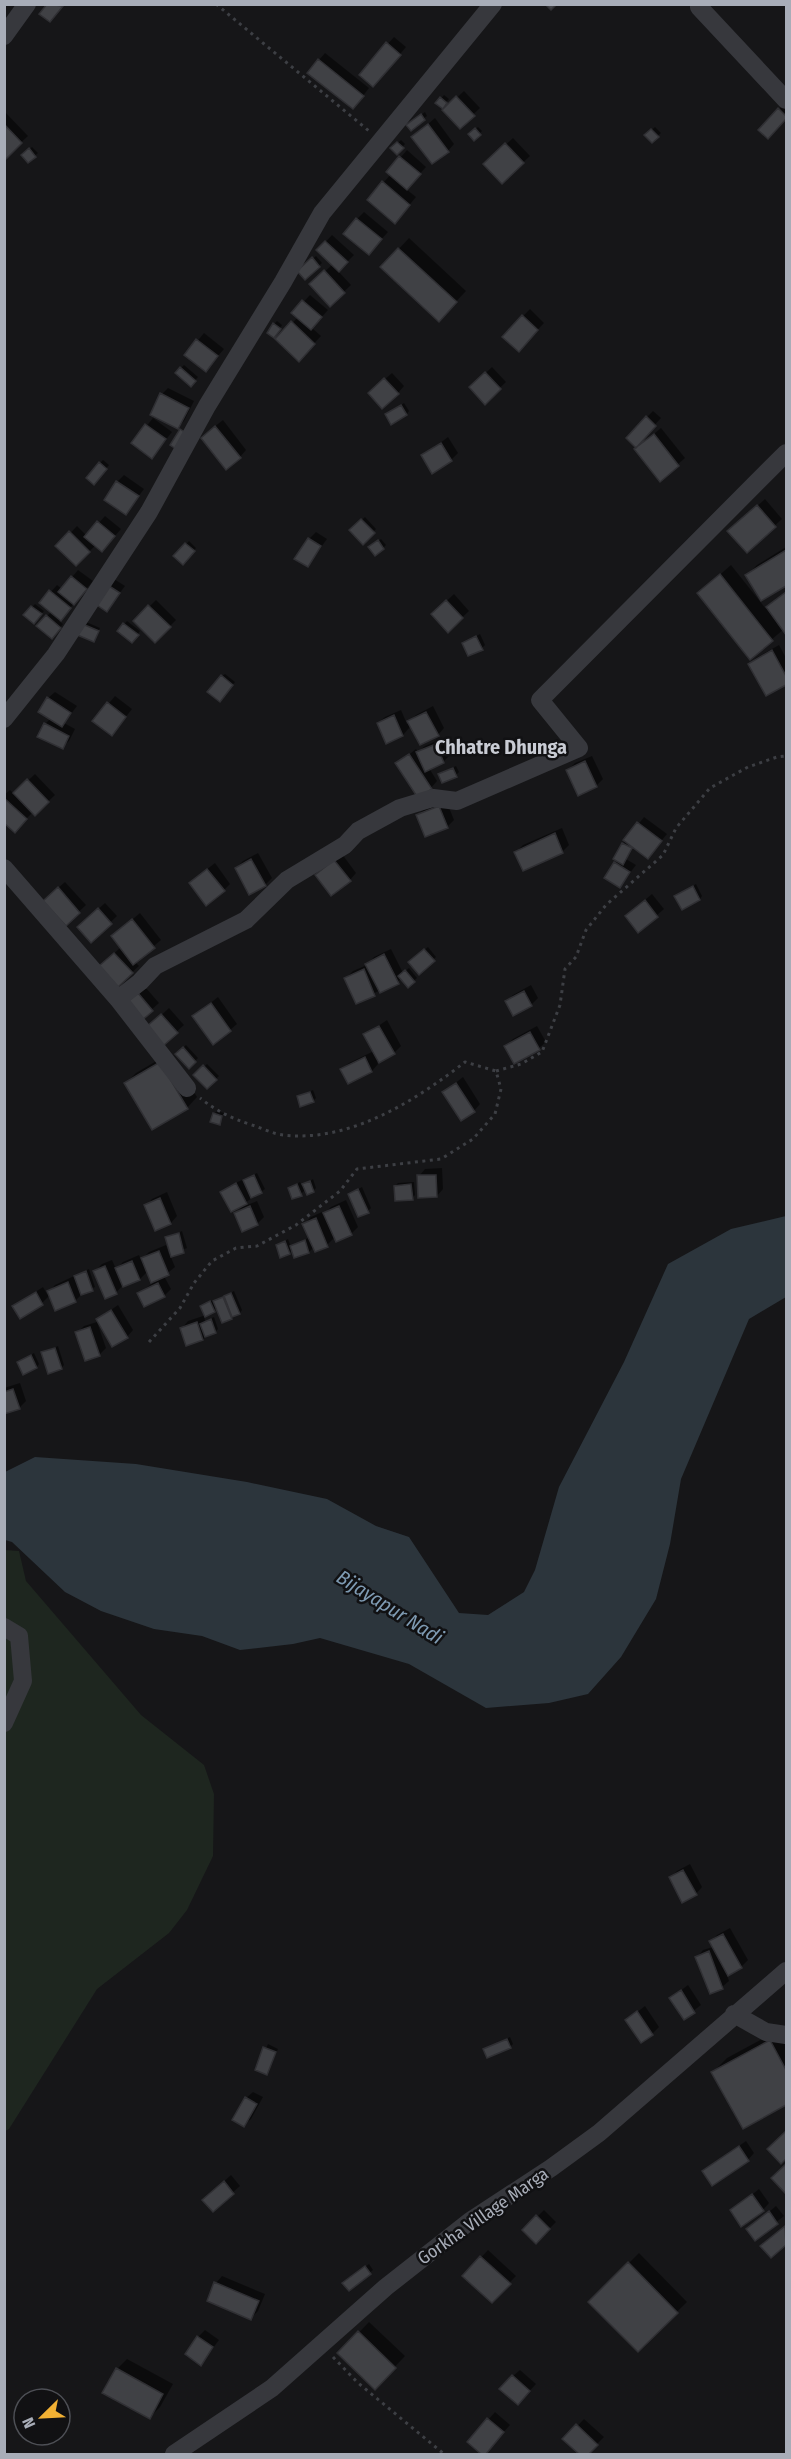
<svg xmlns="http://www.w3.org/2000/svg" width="791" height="2459" font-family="'Fira Sans Condensed',sans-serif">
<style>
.green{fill:#1e261f}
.water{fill:#2c353c}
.shadow{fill:#0007}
.building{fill:#404145;stroke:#303034;stroke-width:1.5}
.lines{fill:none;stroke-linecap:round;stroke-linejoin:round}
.path{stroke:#3d3f44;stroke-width:3;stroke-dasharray:3 4.5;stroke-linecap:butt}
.minor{stroke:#37383d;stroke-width:18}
.labels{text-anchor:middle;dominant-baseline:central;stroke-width:5;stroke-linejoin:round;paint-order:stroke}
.street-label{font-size:18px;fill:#a8adb8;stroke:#111113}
.neighbourhood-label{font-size:20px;font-weight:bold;fill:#c9ccd4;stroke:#111113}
.water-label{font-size:20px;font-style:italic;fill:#7f9bb3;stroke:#111113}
</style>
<rect width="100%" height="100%" fill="#161618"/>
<path class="green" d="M5,1550L19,1551L26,1581L141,1715L204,1765L214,1794L213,1856L187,1910L169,1933L97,1989L9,2129L5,2131Z"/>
<path class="water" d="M786,1216V1297L749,1319L681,1479L670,1544L656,1599L621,1657L588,1694L549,1703L486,1708L409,1664L320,1638L293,1644L240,1650L202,1636L154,1629L101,1611L65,1592L12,1542L5,1540V1472L35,1457L136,1464L247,1482L327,1499L376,1526L409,1537L459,1613L488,1615L524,1592L535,1570L559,1487L624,1362L668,1264L731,1229Z"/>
<path class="shadow" d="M394,37L406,47L380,78L361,74Z
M325,53L369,88L359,101L319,60Z
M464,91L480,108L460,127L444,110Z
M444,95L449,99L442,107L438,102Z
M786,102V118L775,131L760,130Z
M4,111L28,136L4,158Z
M425,112L427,116L411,128V122Z
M435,118L454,144L448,151L413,137Z
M478,127L482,131L474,139L470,134Z
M655,127L661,133L652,141L646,135Z
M513,138L530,156L502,182L485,164Z
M401,140L405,144L397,153L393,148Z
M32,147L38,153L29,161L23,155Z
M407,150L426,167L406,189L416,197L401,215L369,199L391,174L388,172Z
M364,212L388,232L369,253L357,219Z
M332,235L354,255L338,271L351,285L330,305L311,284L333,264L318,250Z
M409,238L466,291L449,309L382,267Z
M316,256L322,263L305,278L299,271Z
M310,295L328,310L312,328L321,336L305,353L277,339L298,317L293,313Z
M530,309L544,323L525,343L504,336Z
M277,321L282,325L277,333L274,324Z
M204,333L224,349L206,370L186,355Z
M184,365L198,377L191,385L177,372Z
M492,367L506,382L485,402L471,387Z
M392,373L404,386L398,393L376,387Z
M168,388L194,401L184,421L178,427L162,394Z
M404,403L409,411L407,414L390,412Z
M653,411L661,418L642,439L647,417Z
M153,418L172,432L152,457L133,443Z
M223,420L246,450L240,457L209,431Z
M661,428L685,458L660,480L643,443Z
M448,437L458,453L451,460L423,456Z
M103,460L109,465L97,480L100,463Z
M124,475L144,489L126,513L117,482Z
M765,499L782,519L747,551L736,525Z
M105,516L121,529L109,543L96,545L76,564L58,546L77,526L87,536Z
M365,517L376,529L363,542L351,530Z
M316,532L327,539L308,565L309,539Z
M381,539L386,545L383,548L373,545Z
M189,541L196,548L183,563L175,556Z
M786,547V584L761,599L747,575L757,565Z
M731,565L766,609L786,591V633L784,629L750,658L699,593Z
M78,570L93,581L59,621L63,624L55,634L47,616L52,611L41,603L57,585L62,589Z
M114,579L125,586L107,610V585Z
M454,594L469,611L448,631L433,614Z
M156,600L176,620L155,641L135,621Z
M35,604L44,611L34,622L25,615Z
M84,621L100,628L94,640L77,633Z
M127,621L140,631L135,638L119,630Z
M480,634L485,645L482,648L464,643Z
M779,645L786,658V683L767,694L750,664L756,658Z
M225,674L235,682L223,697L222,676Z
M55,692L77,706L64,723L75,729L69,741L62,747L45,724L51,718L48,698Z
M115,696L132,709L118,727L94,721Z
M433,706L444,728L438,735L410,727L403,735L387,742L378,723L385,717L401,710L407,724L416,715Z
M443,738L450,755L443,762L429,768L437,781L431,788L397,764L416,749L418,752L425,746Z
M592,756L603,779L596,786L568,770L575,763Z
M456,766L459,772L456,775L439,774Z
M35,774L55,795L35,814L33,812L21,824L4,821V795L10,790L14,794Z
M446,800L454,820L447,827L418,815L424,809Z
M644,817L667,834L648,857L633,846L626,859L636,865L620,886L615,863L618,860L615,859L623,844Z
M562,828L569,845L563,851L524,869L516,852L523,845Z
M258,853L272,878L265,885L236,868L243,861Z
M342,854L356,873L350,880L317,875Z
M215,863L230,884L224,890L197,877Z
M65,882L86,905L66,924L51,894Z
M696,884L702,896L700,899L676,896Z
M652,894L664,909L639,931L634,909Z
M105,903L117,916L91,941L85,921Z
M140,913L161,940L135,962L139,966L118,985L108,959L121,947L113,936Z
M428,947L436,957L420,972L410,962Z
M391,949L403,973L409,968L417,978L408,986L402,979L357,1002L346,978L353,971L367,965L374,957Z
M531,985L538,998L531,1005L506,1002L513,995Z
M146,988L159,1003L141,1019L128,1004Z
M218,997L237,1024L230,1030L194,1016Z
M169,1008L184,1025L163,1044L155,1021Z
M387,1020L401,1046L394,1053L377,1062L378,1064L372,1071L348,1082L342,1069L349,1063L374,1051L365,1035Z
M537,1026L546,1042L539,1048L506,1046L513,1039Z
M186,1045L198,1058L189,1067L177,1054Z
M170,1053L197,1097L187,1108L126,1083L136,1073Z
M207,1064L219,1076L207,1087L195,1075Z
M463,1077L480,1104L474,1111L444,1092Z
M313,1090L316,1098L313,1101L298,1097Z
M217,1111L224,1113L219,1123L214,1114Z
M442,1168L443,1189L437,1196L419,1176L425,1169Z
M257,1173L265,1189L245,1203L222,1193L229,1186Z
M313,1179L316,1188L313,1191L306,1189L301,1194L290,1188L300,1182L302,1186Z
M414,1182L415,1195L412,1198L395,1186L398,1183Z
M362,1187L371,1208L368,1211L349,1194Z
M167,1192L177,1216L171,1223L156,1229L146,1206L152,1199Z
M346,1200L358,1227L351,1234L335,1237L327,1245L314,1247L309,1252L293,1249L289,1253L277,1245L288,1239L291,1247L310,1237L304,1224L311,1217L322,1212L323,1215L331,1207Z
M257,1201L264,1217L257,1224L236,1213L242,1207Z
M182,1231L187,1248L170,1255L175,1267L164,1276L171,1289L164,1296L139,1293L153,1283L148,1271L140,1279L122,1286L116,1293L95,1271L102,1264L112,1260L116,1269L123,1262L139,1255L141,1260L149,1252L166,1245L169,1254L171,1253L167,1238Z
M89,1269L95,1287L83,1293L76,1300L56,1309L50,1295L42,1303L14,1306L43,1287L47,1294L55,1285Z
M234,1291L242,1310L240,1313L231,1318L217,1308L204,1316L205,1321L214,1317L218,1329L216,1331L203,1339L182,1328L188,1321L206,1315L205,1304L213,1300L214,1302Z
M118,1305L133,1330L127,1337L98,1319Z
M97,1322L106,1348L99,1355L77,1333L84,1326Z
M58,1346L64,1365L61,1368L42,1353Z
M34,1353L39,1364L37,1367L19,1362Z
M20,1383L26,1401L19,1408L4,1413V1388Z
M690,1864L702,1887L696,1894L670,1878L677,1871Z
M730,1928L748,1960L741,1967L727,1975L729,1981L722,1987L697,1957L703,1950L713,1947L711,1942L717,1935Z
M688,1985L701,2005L684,2018L671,1998Z
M645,2006L659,2027L652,2034L627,2020Z
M784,2027L786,2032V2103L743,2127L713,2072L727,2058Z
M510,2037L513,2044L510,2047L485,2049Z
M268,2044L278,2049L267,2073L256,2069Z
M253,2092L263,2097L251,2119L244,2125L246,2098Z
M746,2141L754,2153L748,2160L704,2171Z
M231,2175L240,2186L213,2210L211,2193Z
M759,2189L769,2203L763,2210L732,2211Z
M776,2206L784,2216L755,2239L748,2229Z
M544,2210L556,2222L536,2242L524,2230Z
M786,2225V2244L771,2256L769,2240Z
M488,2250L516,2276L492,2301L464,2276Z
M639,2253L687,2302L638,2350L590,2302Z
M369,2264L373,2270L349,2289L347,2280Z
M222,2276L265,2294L258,2311L251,2318L216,2283Z
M369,2322L405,2356L375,2388L339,2353Z
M205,2330L219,2340L201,2364L198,2337Z
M127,2359L173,2384L160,2407L150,2417L117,2369Z
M520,2370L536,2384L524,2397L513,2376Z
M495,2412L510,2425L484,2454L469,2442Z
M584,2419L604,2437L587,2454H581L565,2439Z"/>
<path class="building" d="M47,4L63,6L50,22L39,14Z
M545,4H557L551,10Z
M386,42L401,55L373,87L359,75Z
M318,59L364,96L353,109L307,73Z
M456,96L475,116L460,129L442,110Z
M440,97L447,103L443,109L435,103Z
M778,108L786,116V119L768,139L758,130Z
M421,114L425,120L411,131L406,125Z
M4,124L22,143L5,160H4Z
M428,124L449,152L432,164L411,137Z
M475,128L481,135L474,141L468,134Z
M651,129L659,137L652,143L644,135Z
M397,142L404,148L397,155L390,148Z
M505,143L524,163L502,184L483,164Z
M29,148L36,157L28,163L21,155Z
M399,156L421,174L407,190L386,172Z
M382,181L410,205L395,224L367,200Z
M356,218L382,239L369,255L343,234Z
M325,241L348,262L339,272L316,250Z
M398,248L457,302L439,322L380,267Z
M312,257L320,267L305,280L297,271Z
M324,270L345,293L330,307L309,284Z
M302,300L322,317L311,330L291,313Z
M522,315L538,330L519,352L502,337Z
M291,321L315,344L299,362L275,339Z
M273,323L281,329L274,338L267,333Z
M196,339L218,356L206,372L184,355Z
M180,367L196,381L191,387L175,373Z
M485,372L501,389L485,405L469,387Z
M384,378L399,394L382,409L368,393Z
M160,393L189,408L178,429L150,415Z
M401,405L407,415L391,425L385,414Z
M646,416L656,426L636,448L626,438Z
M145,424L166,439L152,459L131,443Z
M215,426L241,458L226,470L201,438Z
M180,429L186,433L176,449L170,445Z
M654,434L679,466L660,482L634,449Z
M441,443L452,461L432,474L421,455Z
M99,462L107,469L94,485L86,478Z
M116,481L139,496L126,515L104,500Z
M757,505L776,527L747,553L727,531Z
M361,519L375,533L363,545L349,530Z
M97,521L115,536L102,552L84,537Z
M69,531L90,552L76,566L55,546Z
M308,538L321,546L308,567L294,559Z
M378,540L384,549L375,556L368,547Z
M185,543L195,551L183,565L173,556Z
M786,550V586L761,601L745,575Z
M720,574L773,641L750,660L697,593Z
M71,576L87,589L74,605L58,592Z
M106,584L120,593L107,612L94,603Z
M49,590L71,608L61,621L39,603Z
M786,592V635L766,607Z
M446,600L463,618L448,633L431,614Z
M148,605L171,627L155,643L133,621Z
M31,606L42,614L34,624L23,615Z
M46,615L61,628L52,639L36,626Z
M80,623L99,631L94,642L75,634Z
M123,623L139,635L132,643L117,631Z
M476,636L483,650L468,656L462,643Z
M772,650L786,676V685L766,696L748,664Z
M221,675L233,685L220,702L207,692Z
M47,697L71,713L62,727L38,712Z
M107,702L126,717L112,736L92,721Z
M426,712L439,736L420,745L407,721Z
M394,715L403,736L386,744L377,723Z
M44,723L69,736L63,749L37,737Z
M436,744L444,763L425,772L416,752Z
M409,754L432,789L418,798L395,763Z
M585,761L597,787L578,796L566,770Z
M453,768L457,777L442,783L438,774Z
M27,779L49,802L35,816L13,793Z
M4,798L27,819L15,833L4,823Z
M439,806L448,828L425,837L416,815Z
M637,822L662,841L648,859L623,840Z
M555,833L563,853L523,871L514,852Z
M622,843L632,848L623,865L613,859Z
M251,859L266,886L249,895L235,868Z
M334,860L351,881L331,896L315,875Z
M614,862L630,872L620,888L604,878Z
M207,869L225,891L206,906L189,883Z
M693,886L700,900L682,910L674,896Z
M58,887L80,913L66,926L43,901Z
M645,900L658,917L638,933L625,916Z
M98,908L112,924L91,943L77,927Z
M132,919L155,948L133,965L111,936Z
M424,949L435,961L419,975L408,962Z
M114,953L133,973L118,987L99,966Z
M384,954L399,984L380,993L365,964Z
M364,969L375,996L356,1004L344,978Z
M405,970L415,982L408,988L398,976Z
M524,991L532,1006L513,1016L505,1001Z
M138,993L153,1011L141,1021L126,1003Z
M211,1003L231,1031L213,1045L192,1016Z
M161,1014L178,1033L163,1046L146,1027Z
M379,1026L395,1054L379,1063L363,1034Z
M530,1032L540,1050L514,1064L504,1046Z
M183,1047L196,1062L189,1069L175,1054Z
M365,1057L372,1072L348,1084L340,1069Z
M160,1062L188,1109L152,1130L124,1083Z
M203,1065L217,1080L207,1089L193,1075Z
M456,1083L475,1112L461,1121L442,1092Z
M310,1092L314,1102L300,1107L297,1096Z
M213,1113L222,1116L220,1125L210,1122Z
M254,1175L262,1193L251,1198L243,1180Z
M417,1175H436L437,1197L418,1198Z
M310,1181L314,1192L307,1195L302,1184Z
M236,1183L247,1204L231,1212L220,1192Z
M297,1184L302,1196L292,1199L288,1188Z
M411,1184L413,1200L395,1201L394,1186Z
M358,1189L369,1213L358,1217L348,1194Z
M160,1198L171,1224L155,1231L144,1205Z
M250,1206L258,1225L242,1232L234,1213Z
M339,1206L352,1235L336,1242L323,1213Z
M316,1218L328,1247L315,1252L302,1224Z
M179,1233L184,1253L171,1257L165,1237Z
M305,1240L309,1253L294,1258L290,1246Z
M285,1241L290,1254L280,1258L276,1245Z
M159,1251L169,1275L151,1283L141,1258Z
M132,1261L140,1280L123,1287L115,1268Z
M105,1266L117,1294L105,1299L93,1271Z
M86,1271L93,1291L81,1295L74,1276Z
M68,1282L76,1302L55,1311L47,1291Z
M158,1283L165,1297L144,1307L137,1293Z
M36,1292L43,1305L20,1319L12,1306Z
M231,1293L240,1314L232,1317L224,1296Z
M223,1297L232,1319L222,1323L213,1301Z
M210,1301L215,1312L205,1317L200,1306Z
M111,1310L128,1338L112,1347L96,1319Z
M211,1319L216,1333L205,1337L200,1324Z
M197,1322L203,1340L186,1346L180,1328Z
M90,1327L100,1356L85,1361L75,1332Z
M55,1348L62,1369L48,1374L41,1352Z
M31,1355L37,1368L23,1375L17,1362Z
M13,1389L20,1409L4,1414V1392Z
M683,1870L697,1895L682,1903L669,1877Z
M723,1934L742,1968L728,1976L709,1941Z
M709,1951L723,1989L710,1994L695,1957Z
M681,1990L695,2013L684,2020L669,1998Z
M637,2011L653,2035L641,2043L625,2020Z
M507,2039L511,2048L487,2058L483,2049Z
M770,2040L786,2070V2105L743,2129L711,2072Z
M263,2047L276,2052L267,2075L255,2070Z
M245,2097L257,2104L244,2127L232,2120Z
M786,2131V2159L781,2164L767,2149Z
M739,2146L749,2161L712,2186L702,2171Z
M786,2164V2194L771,2178Z
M224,2181L234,2194L213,2212L202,2200Z
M752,2194L764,2211L741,2227L730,2210Z
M769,2211L778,2224L755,2241L746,2229Z
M536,2215L550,2229L536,2244L522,2230Z
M785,2226L786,2245L771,2258L760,2246Z
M480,2256L511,2284L492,2303L462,2276Z
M628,2262L678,2313L638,2352L588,2302Z
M365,2266L371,2274L349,2291L342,2283Z
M214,2282L259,2301L251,2320L207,2301Z
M358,2331L396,2368L375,2390L337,2353Z
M197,2336L213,2347L201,2366L185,2354Z
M116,2368L163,2394L150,2419L102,2393Z
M512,2375L530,2391L518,2405L499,2389Z
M487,2418L504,2432L486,2454H481L467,2442Z
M576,2424L598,2445L589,2454H579L562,2439Z"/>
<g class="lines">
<path class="path" d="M216,4L369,131
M496,1071L521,1064L542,1052L560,1005L565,969L576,957L586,930L606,905L663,855L676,828L710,788L748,767L777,757L786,756
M149,1342L180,1308L194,1283L212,1261L236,1248L257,1246L296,1225L340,1191L357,1169L441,1159L473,1139L495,1114L501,1089L496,1071L465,1062C415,1101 349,1143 283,1135C273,1134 262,1128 252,1125C231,1118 218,1112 200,1098
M333,2357L357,2382L444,2454"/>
<path class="minor" d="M700,4L699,7L786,100
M4,36L27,4
M4,719L56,654L149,512L207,406L283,282L322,213L493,4
M4,868L118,999L187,1088
M118,999L140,982L155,966L246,920L287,880L345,845L358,831L400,808L433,798L457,801L579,748L540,700L786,453
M4,1627L19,1636L23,1681L4,1723
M734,2014L766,2032L786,2035
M174,2454L272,2388L386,2287L470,2221L551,2168L599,2133L786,1971"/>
</g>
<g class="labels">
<g class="street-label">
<text transform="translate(483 2216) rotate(-35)">Gorkha Village Marga</text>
</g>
<g class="neighbourhood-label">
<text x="501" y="747">Chhatre Dhunga</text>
</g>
<g class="water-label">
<text transform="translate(390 1607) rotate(32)">Bijayapur Nadi</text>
</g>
</g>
<rect width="791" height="2459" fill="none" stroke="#a8adb8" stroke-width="12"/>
<g transform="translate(42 2417) rotate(246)"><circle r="28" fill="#111113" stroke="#4d4f55" stroke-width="1.5"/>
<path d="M0-4.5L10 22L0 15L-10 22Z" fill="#f2b134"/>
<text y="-9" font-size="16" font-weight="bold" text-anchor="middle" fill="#a8adb8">N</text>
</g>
</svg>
